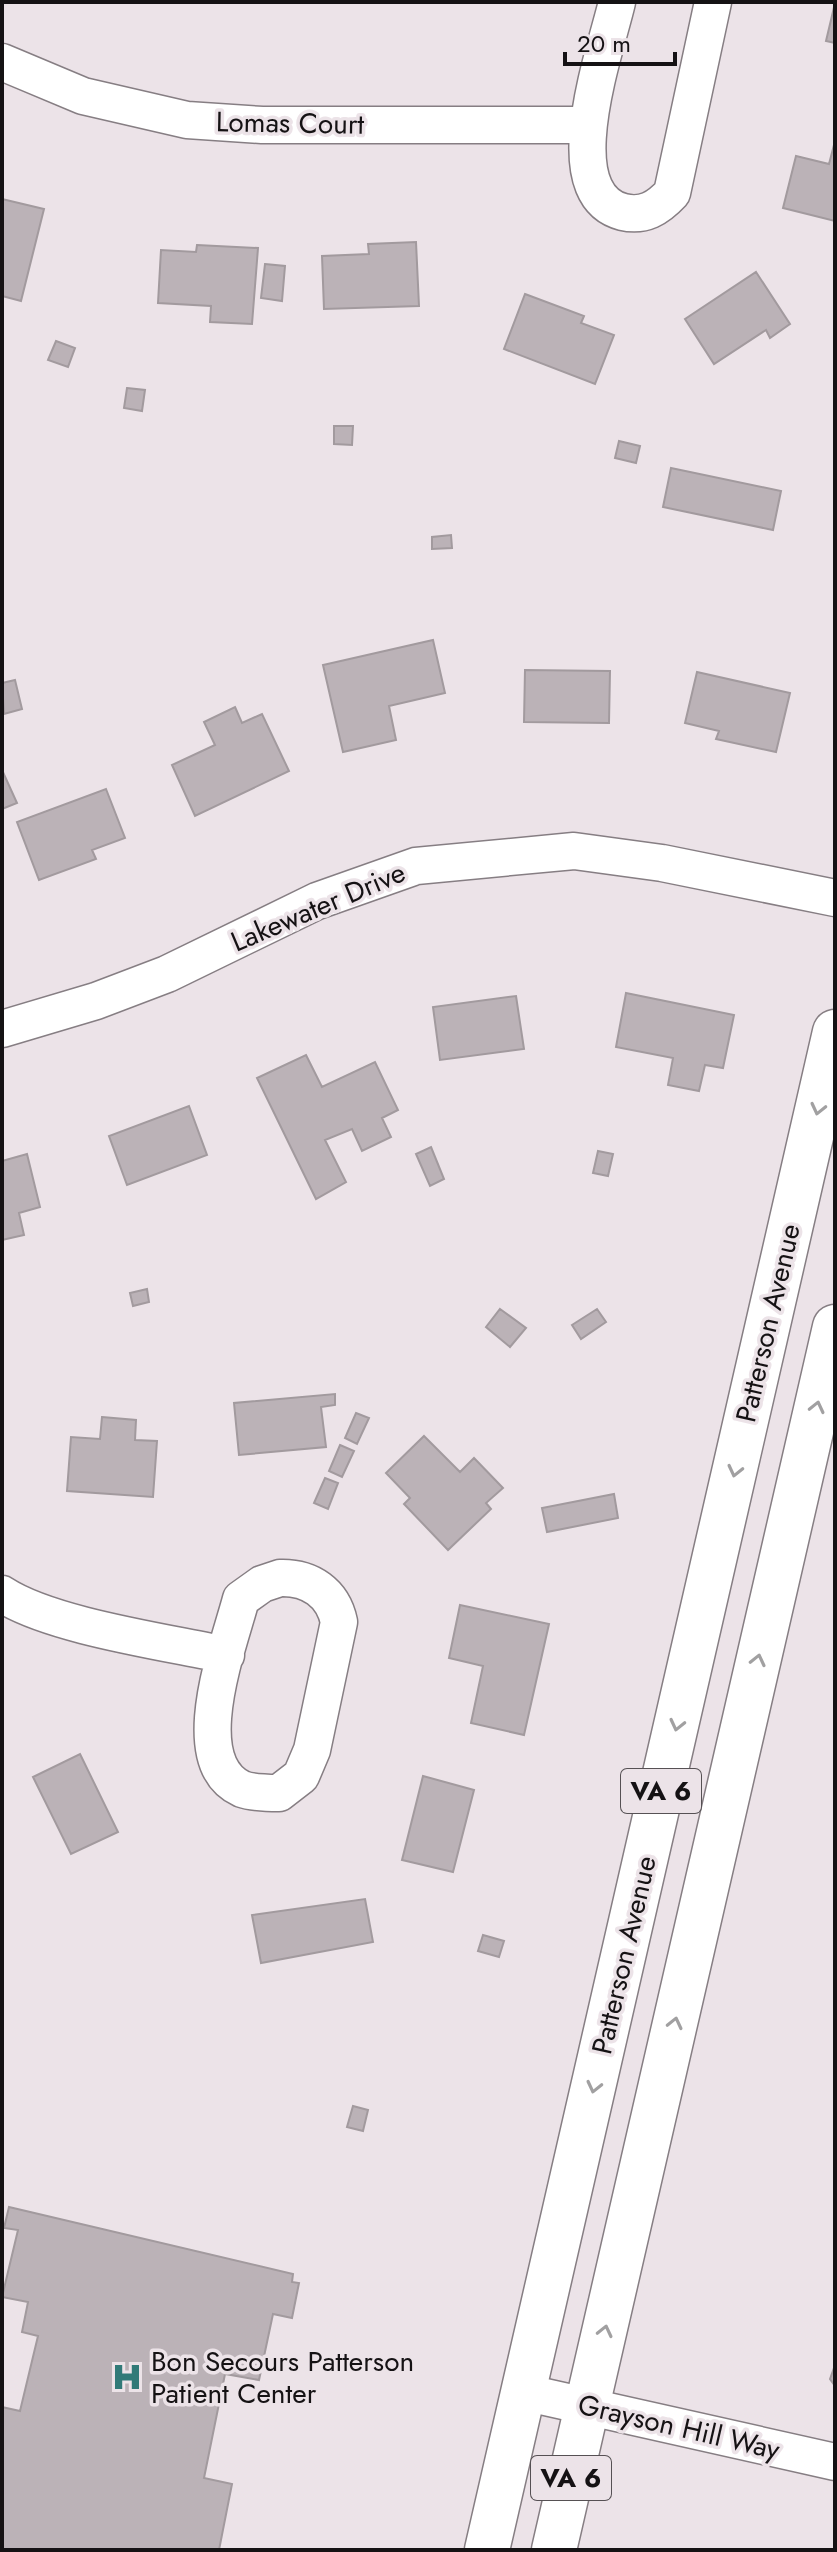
<svg xmlns="http://www.w3.org/2000/svg" width="837" height="2552" font-family="Jost,sans-serif">
<style>
.building{fill:#bbb2b7;stroke:#a29a9e;stroke-width:2}
.lines{fill:none;stroke-linecap:round;stroke-linejoin:round}
.minor-casing{stroke:#867e83;stroke-width:39}
.primary-casing{stroke:#867e83;stroke-width:47}
.minor{stroke:#fff;stroke-width:36}
.primary{stroke:#fff;stroke-width:44}
.oneway{stroke:#a1a0a1}
.labels{text-anchor:middle;dominant-baseline:central;stroke-width:7;stroke-linejoin:round;paint-order:stroke}
.shield{fill:#ece3e8;stroke:#565154;stroke-width:2}
.shield-label{font-size:26px;font-weight:bold;fill:#151214}
.street-label{font-size:28px;fill:#151214;stroke:#ece3e8}
.poi-label{font-size:28px;fill:#151214;stroke:#ece3e8;text-anchor:start}
</style>
<rect width="100%" height="100%" fill="#ece3e8"/>
<path class="building" d="M835,3V43L826,41Z
M835,141V221L783,208L796,156L829,164Z
M2,199L44,209L21,301L2,296Z
M416,242L419,306L324,309L322,256L369,254L368,244Z
M197,245L258,248L252,324L210,322L211,306L158,303L161,250L196,252Z
M265,264L285,266L282,301L261,298Z
M756,272L790,324L770,338L766,330L714,364L685,319Z
M525,294L584,316L581,323L614,335L595,384L504,349Z
M56,341L75,348L68,367L48,360Z
M127,388L145,390L142,411L124,408Z
M334,426H353L352,445L334,444Z
M619,441L640,446L636,463L615,458Z
M671,468L781,491L773,530L663,507Z
M451,535L452,548L432,549V537Z
M433,640L445,693L389,706L396,740L343,752L323,665Z
M525,670L610,671L609,723L524,722Z
M697,672L790,693L776,752L716,739L719,731L685,723Z
M15,680L22,709L4,714L2,683Z
M235,707L242,723L262,714L289,771L195,816L172,765L215,745L204,722Z
M2,770L17,803L2,809Z
M106,789L125,838L92,850L96,859L39,880L17,822Z
M626,993L734,1015L723,1068L705,1065L699,1091L668,1085L673,1058L616,1047Z
M516,996L524,1049L440,1060L433,1007Z
M306,1055L322,1087L375,1062L398,1110L382,1118L391,1137L362,1151L352,1129L325,1140L346,1182L316,1199L257,1078Z
M189,1106L207,1155L127,1185L109,1136Z
M431,1147L444,1179L430,1186L416,1154Z
M598,1151L613,1154L608,1176L593,1173Z
M27,1154L40,1207L19,1213L24,1235L2,1240V1161Z
M147,1289L149,1302L133,1306L130,1293Z
M500,1309L526,1328L510,1347L486,1327Z
M597,1309L606,1322L581,1339L572,1325Z
M335,1394V1405L321,1407L326,1447L239,1455L234,1403Z
M356,1413L369,1418L357,1444L345,1438Z
M102,1417L136,1420L135,1440L157,1441L153,1497L67,1491L71,1437L100,1439Z
M424,1436L460,1472L474,1458L503,1488L486,1503L491,1509L448,1550L404,1504L410,1498L386,1473Z
M340,1445L354,1451L342,1477L329,1471Z
M325,1478L338,1483L328,1509L314,1503Z
M614,1494L618,1518L547,1532L542,1508Z
M460,1605L549,1624L524,1735L471,1723L483,1666L449,1658Z
M80,1754L118,1832L71,1854L33,1777Z
M423,1776L474,1790L453,1872L402,1860Z
M365,1899L373,1942L261,1963L252,1915Z
M483,1935L504,1941L499,1957L478,1951Z
M353,2106L368,2110L363,2131L347,2127Z
M9,2207L293,2274L292,2282L299,2283L292,2318L273,2314L259,2380L225,2374L204,2478L232,2484L219,2550H2V2407L20,2411L38,2336L22,2332L28,2302L2,2297L18,2230L4,2228Z
M835,2365V2386L830,2379Z"/>
<g class="lines">
<g class="minor-casing">
<path id="minor" d="M617,2C606,50 553,194 623,212C644,217 658,208 672,193L713,2
M2,62L83,96L187,120L262,125H588
M2,1029L96,1001L167,974L317,901L416,866L574,851L662,863L835,898
M280,1578C310,1577 333,1593 339,1622L312,1750L301,1776L279,1793C268,1793 253,1793 242,1789C183,1762 229,1645 241,1599L262,1584Z
M2,1594C51,1626 166,1642 226,1655
M523,2392L835,2462"/>
</g>
<g class="primary-casing">
<path id="primary" d="M487,2550L835,1032
M554,2550L835,1327"/>
</g>
<use href="#minor" class="minor"/>
<use href="#primary" class="primary"/>
</g>
<defs><path id="oneway-chevron" d="M-2-3.5L2.5 0L-2 3.5" fill="none" stroke-width="1.6" stroke-linecap="round" stroke-linejoin="round" transform="scale(2)"/></defs>
<g class="oneway">
<use href="#oneway-chevron" transform="translate(818 1109) rotate(103)"/>
<use href="#oneway-chevron" transform="translate(817 1407) rotate(-77)"/>
<use href="#oneway-chevron" transform="translate(735 1471) rotate(103)"/>
<use href="#oneway-chevron" transform="translate(758 1660) rotate(-77)"/>
<use href="#oneway-chevron" transform="translate(677 1725) rotate(103)"/>
<use href="#oneway-chevron" transform="translate(675 2023) rotate(-77)"/>
<use href="#oneway-chevron" transform="translate(594 2087) rotate(103)"/>
<use href="#oneway-chevron" transform="translate(605 2331) rotate(-77)"/>
</g>
<defs>
<g id="hospital-bare" transform="scale(2.4)"><path d="M-5-5h3v3.5h4V-5h3V5h-3V1.5h-4V5h-3Z" fill="#317a78" stroke="#ece3e8" stroke-width="2.5" paint-order="stroke"/></g>
</defs>
<g fill-rule="evenodd">
<use href="#hospital-bare" x="127" y="2377"/>
</g>
<g class="labels">
<g class="shield">
<rect x="621" y="1769" width="80" height="44" rx="6"/>
<rect x="531" y="2456" width="80" height="44" rx="6"/>
</g>
<g class="shield-label">
<text x="661" y="1791">VA 6</text>
<text x="571" y="2478">VA 6</text>
</g>
<g class="street-label">
<text transform="translate(290 123) rotate(1)">Lomas Court</text>
<text transform="translate(318 907) rotate(-23)">Lakewater Drive</text>
<text transform="translate(768 1323) rotate(-77)">Patterson Avenue</text>
<text transform="translate(624 1955) rotate(-77)">Patterson Avenue</text>
<text transform="translate(679 2427) rotate(13)">Grayson Hill Way</text>
</g>
<g class="poi-label">
<text x="151" y="2361">Bon Secours Patterson<tspan x="151" dy="32">Patient Center</tspan></text>
</g>
</g>
<rect width="837" height="2552" fill="none" stroke="#151214" stroke-width="8"/>
<path d="M565 52v12h110v-12" fill="none" stroke="#151214" stroke-width="4"/>
<text x="577" y="52" font-size="24" fill="#151214" stroke="#ece3e8" stroke-width="6" paint-order="stroke">20 m</text>
</svg>
